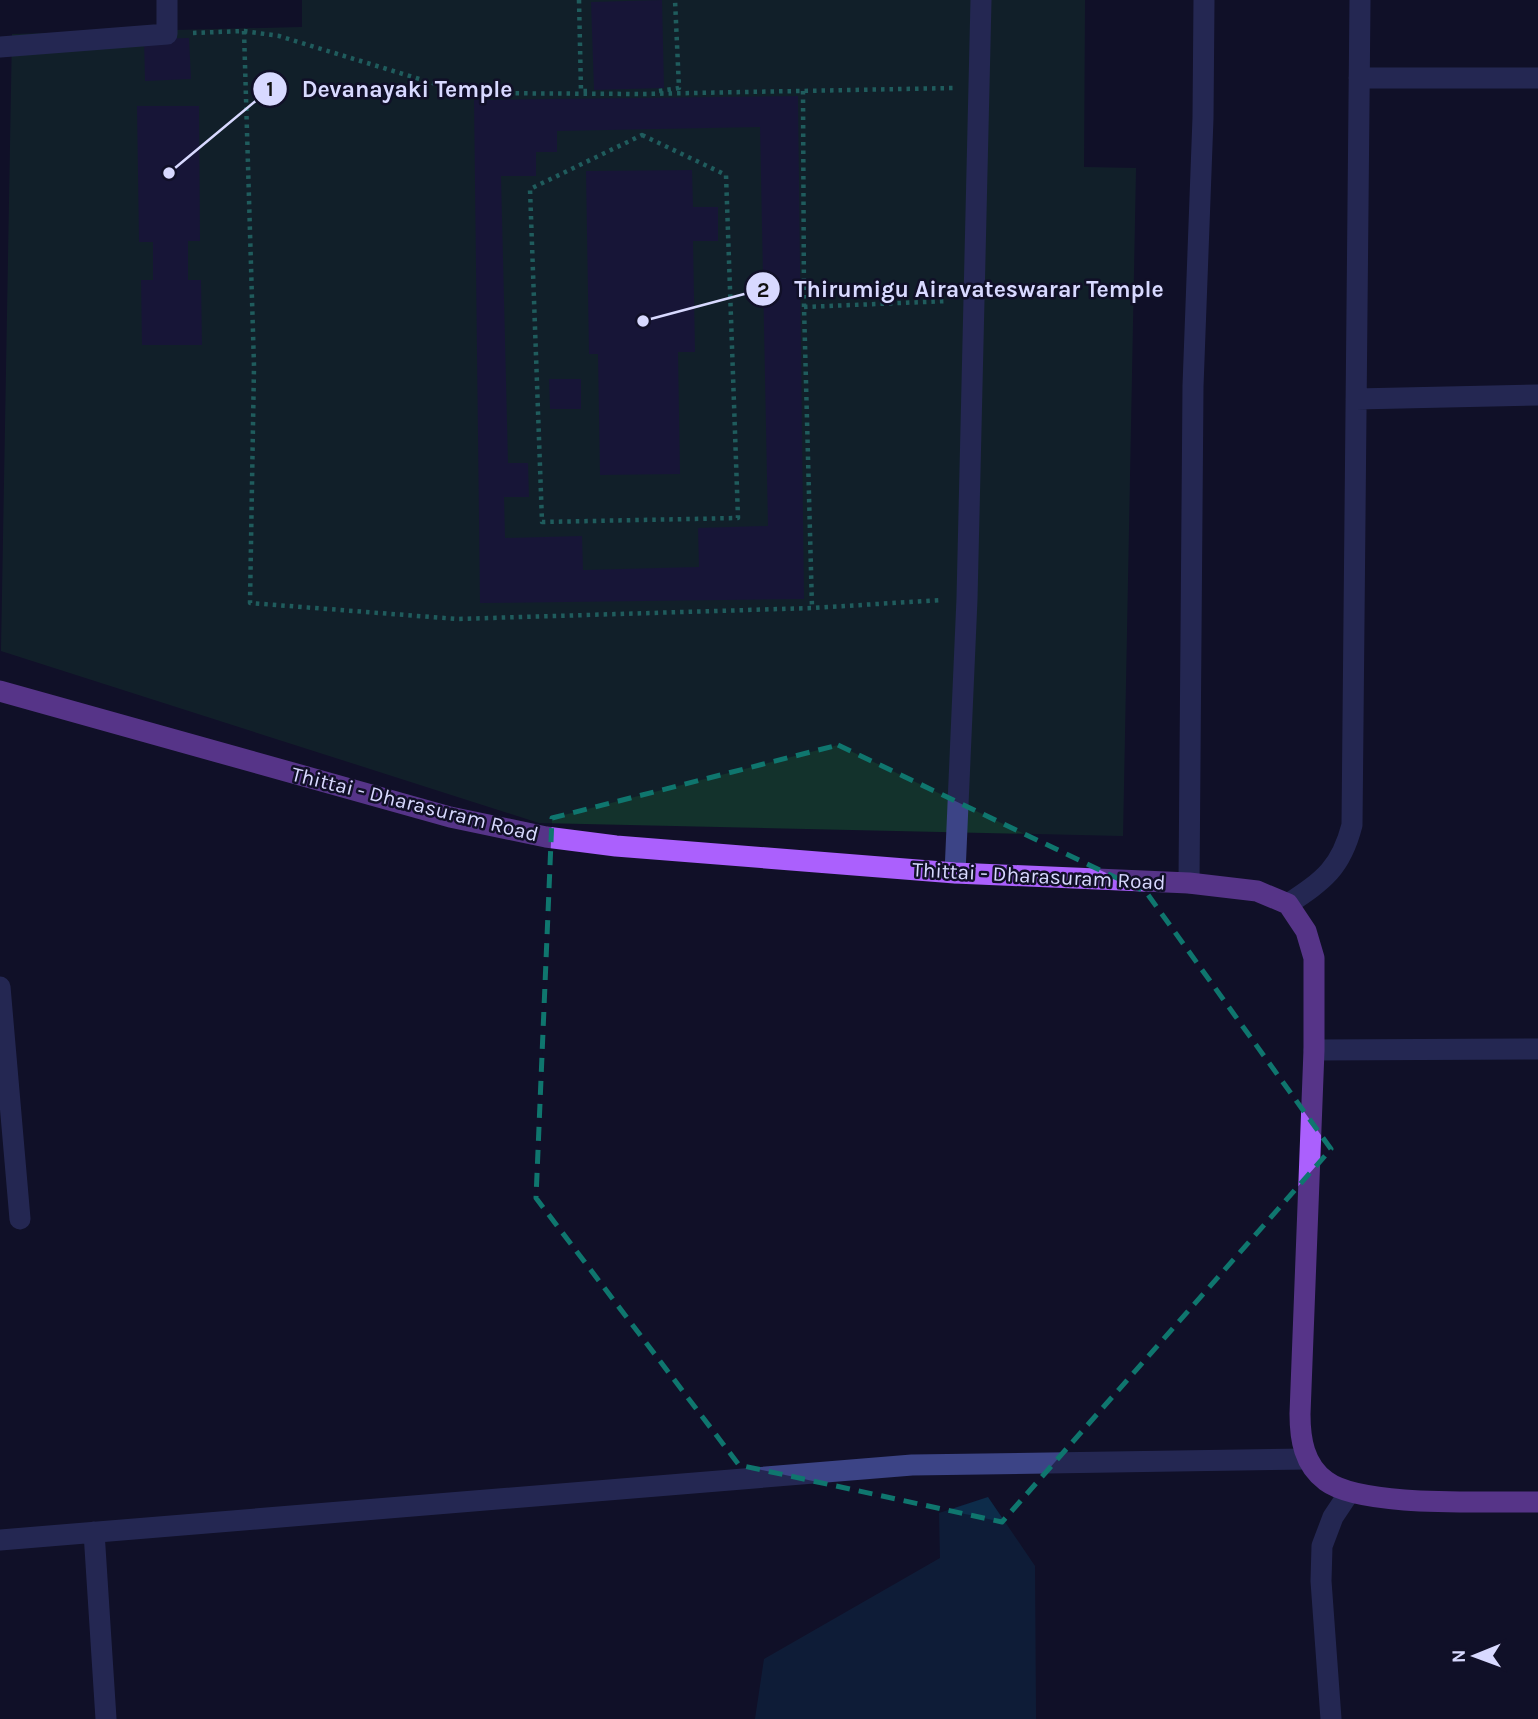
<svg xmlns="http://www.w3.org/2000/svg" width="1538" height="1719" font-family="Karla,sans-serif">
<style>
.green{fill:#13322c}
.water{fill:#0d2c4a}
.building{fill:#1f1c49;fill-rule:evenodd}
.lines{fill:none;stroke-linecap:round;stroke-linejoin:round}
.path{stroke:#31b99d;stroke-width:4.5;stroke-dasharray:3.5 5;stroke-linecap:butt}
.minor{stroke:#3c4486;stroke-width:21}
.major{stroke:#ab60fd;stroke-width:21}
.marked{fill:none;stroke:#0f766e;stroke-width:5;stroke-dasharray:14 9;stroke-linejoin:round}
.labels{text-anchor:middle;dominant-baseline:central;stroke-width:5;stroke-linejoin:round;paint-order:stroke}
.street-label{font-size:21px;fill:#d8d9ff;stroke:#111028}
.leader{fill:none;stroke:#d8d9ff;stroke-width:2.5}
.callout-dot{fill:#d8d9ff;stroke:#111028;stroke-width:2.5}
.mark-label{font-size:21px;text-anchor:middle;font-weight:bold;fill:#111}
.callout-label{font-size:23px;text-anchor:middle;font-weight:bold;fill:#d8d9ff;stroke:#111028;stroke-width:5;stroke-linejoin:round;paint-order:stroke}
</style>
<rect width="100%" height="100%" fill="#111028"/>
<path class="green" d="M302,0H1085L1084,167L1136,168L1123,836L539,823L1,651L12,34L302,27Z"/>
<path class="water" d="M988,1497L1035,1566L1036,1719H755L764,1659L940,1558L939,1513Z"/>
<path class="building" d="M662,0L664,88L594,90L591,2Z
M189,38L191,79L145,81L144,39Z
M798,96L804,599L480,603L474,100ZM760,127L768,526L698,528L699,567L583,570L582,536L505,538L504,497H529L528,463H508L501,176H536V152H557V131Z
M137,106H199L200,241H188V280H201L202,345H142L141,280H153V242H139Z
M692,170L693,207H718V241H693L695,352H678L680,474L600,475L598,354H589L586,171Z
M549,379H581V409H550Z"/>
<g class="lines">
<path class="path" d="M579,0L581,91H588
M244,31L254,366L250,603L457,619L812,608L942,600
M193,33L244,31L279,36L465,93L641,94L955,88
M659,91L679,88L675,0
M803,91L804,307L812,608
M642,135L726,175L738,518L542,522L530,189Z
M804,307L948,301"/>
<path class="minor" d="M0,47L167,34V0
M1359,78H1538
M1356,399L1538,395
M955,873L967,599L981,0
M1189,883L1193,386L1203,118L1204,0
M1288,904C1324,880 1341,868 1352,825L1360,0
M0,987L20,1219
M1314,1050L1538,1049
M94,1532L106,1719
M0,1540L912,1465L1307,1459
M1331,1719L1321,1581L1322,1546L1333,1517L1349,1493"/>
<path class="major" d="M0,691L450,817L546,837L616,846L955,873L1189,883L1257,891L1288,904L1306,931L1314,958V1050L1300,1414C1300,1439 1304,1465 1326,1481C1362,1508 1489,1501 1538,1502"/>
</g>
<path d="M0 0H1538V1719H0ZM838,745L1146,892L1331,1149L1002,1522L739,1465L536,1198L552,818Z" fill="#111028" fill-opacity=".55" fill-rule="evenodd"/>
<path class="marked" d="M838,745L1146,892L1331,1149L1002,1522L739,1465L536,1198L552,818Z"/>
<g class="labels">
<g class="street-label">
<text transform="translate(415 804) rotate(14)">Thittai - Dharasuram Road</text>
<text transform="translate(1039 876) rotate(3)">Thittai - Dharasuram Road</text>
</g>
</g>
<path class="leader" d="M169 173L270 89M643 321L763 289"/>
<g class="callout-dot">
<circle cx="169" cy="173" r="7"/>
<circle cx="643" cy="321" r="7"/>
<circle cx="270" cy="89" r="18"/>
<circle cx="763" cy="289" r="18"/>
</g>
<g class="mark-label">
<text x="270" y="96">1</text>
<text x="763" y="297">2</text>
</g>
<g class="callout-label">
<text x="407" y="97">Devanayaki Temple</text>
<text x="979" y="297">Thirumigu Airavateswarar Temple</text>
</g>
<g transform="translate(1475 1656) rotate(269)" stroke="#111028" stroke-width="5" paint-order="stroke">
<path d="M0-5L12 26L0 18L-12 26Z" fill="#d8d9ff"/>
<text y="-10" font-size="19" font-weight="bold" text-anchor="middle" fill="#d8d9ff">N</text>
</g>
</svg>
